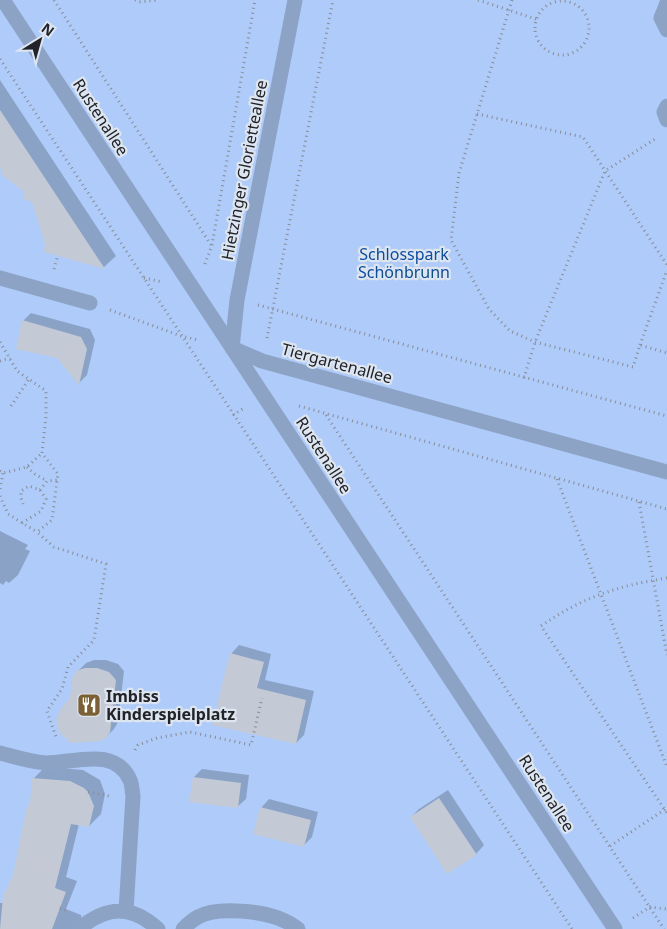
<svg xmlns="http://www.w3.org/2000/svg" width="667" height="929" font-family="'Noto Sans',sans-serif">
<style>
.green{fill:#aecbf9}
.shadow{fill:#0003}
.building{fill:#c3cad5}
.lines{fill:none;stroke-linecap:round;stroke-linejoin:round}
.path{stroke:#888d96;stroke-width:3;stroke-dasharray:1 4;stroke-linecap:butt}
.street{stroke:#8ca3c5;stroke-width:15}
.labels{text-anchor:middle;dominant-baseline:central;stroke-width:4.5;stroke-linejoin:round;paint-order:stroke}
.street-label{font-size:16px;fill:#212328;stroke:#dde5f0}
.park-label{font-size:16px;fill:#0c4da4;stroke:#dde5f0}
.poi-label{font-size:16px;font-weight:bold;fill:#212328;stroke:#dde5f0;text-anchor:start}
</style>
<rect width="100%" height="100%" fill="#dde5f0"/>
<path class="green" d="M0,0H667V929H0Z"/>
<path class="shadow" d="M0,80L116,256L104,267L45,251L46,244L33,201L0,158Z
M31,313L90,329L95,340L87,375L79,383L58,357L23,321Z
M0,531L28,545L25,549L30,551L18,575L9,583L6,581L3,585L0,583Z
M239,645L271,654L265,680L314,691L304,735L296,743L231,654Z
M94,660H106L118,664L124,671L118,722L114,729L106,737L70,700L77,672L86,663Z
M45,767L83,770L100,780L105,794L101,814L89,826L79,824L66,877L77,881L66,909L81,915L82,922L80,929H0V903H3L14,875L31,802L33,779Z
M202,769L249,775L246,799L237,807L194,777Z
M448,790L484,845L476,854L411,817L419,809Z
M269,799L318,812L312,837L303,846L261,808Z"/>
<path class="building" d="M0,110L105,269L44,252L45,244L32,202L24,199L23,191L2,175L0,165Z
M22,320L81,337L87,349L79,385L57,358L16,349Z
M230,653L264,662L257,688L306,700L296,744L212,725Z
M85,668H97L109,672L116,680L110,732L106,738L100,741L71,743L59,732L56,720L60,710L69,699L72,688V678L76,671Z
M193,777L241,783L238,808L189,802Z
M32,778L70,781L84,788L88,792L94,806L89,827L71,824L55,888L66,892L52,929H0L3,896L13,875L26,810L30,802Z
M439,798L477,855L447,874L410,817Z
M260,807L311,820L304,847L253,834Z"/>
<g class="lines">
<path class="path" d="M54,0L211,245
M135,0L139,2L159,0
M478,0L536,19
M512,0L459,173L451,240L489,309L510,331L535,342L633,367L640,345L667,353
M535 28a27 27 0 1 1 54 0a27 27 0 1 1-54 0Z
M0,59L572,929
M477,114L583,137L667,265
M205,264L212,245L255,0
M54,269L58,255
M144,278L162,282
M258,305L667,416
M110,310L181,336L198,340
M267,338L333,0
M0,342L17,371L46,391V416L42,453L58,474L52,520L37,532L54,547L106,564L94,640L68,667L62,689L47,711L57,740
M640,345L667,270
M0,361L10,358
M524,378L535,342L605,171L655,139
M11,406L29,379
M299,406L667,509
M233,415L244,408
M326,415L664,929
M27,467L35,474L47,481
M0,471L3,473L27,467L42,453
M557,479L667,767
M0,489L3,473
M40,490L47,481L57,480
M0,496L8,514L37,532
M639,502L667,655
M22,523L41,511L46,499L40,490L29,486L21,491V498L23,504
M667,578C617,586 583,597 541,626L667,813
M135,750L138,745L157,738L190,732L251,745L262,698
M88,792L109,796
M610,846L667,808
M60,908L67,911
M633,918L650,907L667,909"/>
<path class="street" d="M3,0L615,929
M295,0L237,300L232,348L262,361L667,472
M667,3L661,18L667,30
M667,106L664,112L667,120
M0,278L90,303
M0,753C15,757 30,762 46,763C74,763 115,746 130,780C132,784 132,791 133,796L126,911
M79,929C106,906 131,904 158,929
M183,929C187,925 192,920 198,917C217,906 265,911 285,921C290,923 294,926 298,929"/>
</g>
<defs>
<g id="restaurant-square" transform="scale(1.25)"><rect x="-9" y="-9" width="18" height="18" rx="4" fill="#7c6033" stroke="#dde5f0"/><path d="M-5-6h1v4h1v-4h1v4h1v-4h1v5L-1.5 .5V6h-2V.5L-5-1ZM5-6V6H3V1.5H1.5Q1.5-4 5-6Z" fill="#fff"/></g>
</defs>
<g fill-rule="evenodd">
<use href="#restaurant-square" x="89" y="705"/>
</g>
<g class="labels">
<g class="street-label">
<text transform="translate(101 117) rotate(57)">Rustenallee</text>
<text transform="translate(244 170) rotate(-79)">Hietzinger Glorietteallee</text>
<text transform="translate(337 363) rotate(15)">Tiergartenallee</text>
<text transform="translate(324 455) rotate(57)">Rustenallee</text>
<text transform="translate(547 793) rotate(57)">Rustenallee</text>
</g>
<g class="park-label">
<text x="404" y="254">Schlosspark<tspan x="404" dy="18">Schönbrunn</tspan></text>
</g>
<g class="poi-label">
<text x="106" y="696">Imbiss<tspan x="106" dy="18">Kinderspielplatz</tspan></text>
</g>
</g>
<g transform="translate(40 40) rotate(37)" stroke="#dde5f0" stroke-width="4" paint-order="stroke">
<path d="M0-4L9 19L0 12L-9 19Z" fill="#212328"/>
<text y="-8" font-size="14" font-weight="bold" text-anchor="middle" fill="#212328">N</text>
</g>
</svg>
